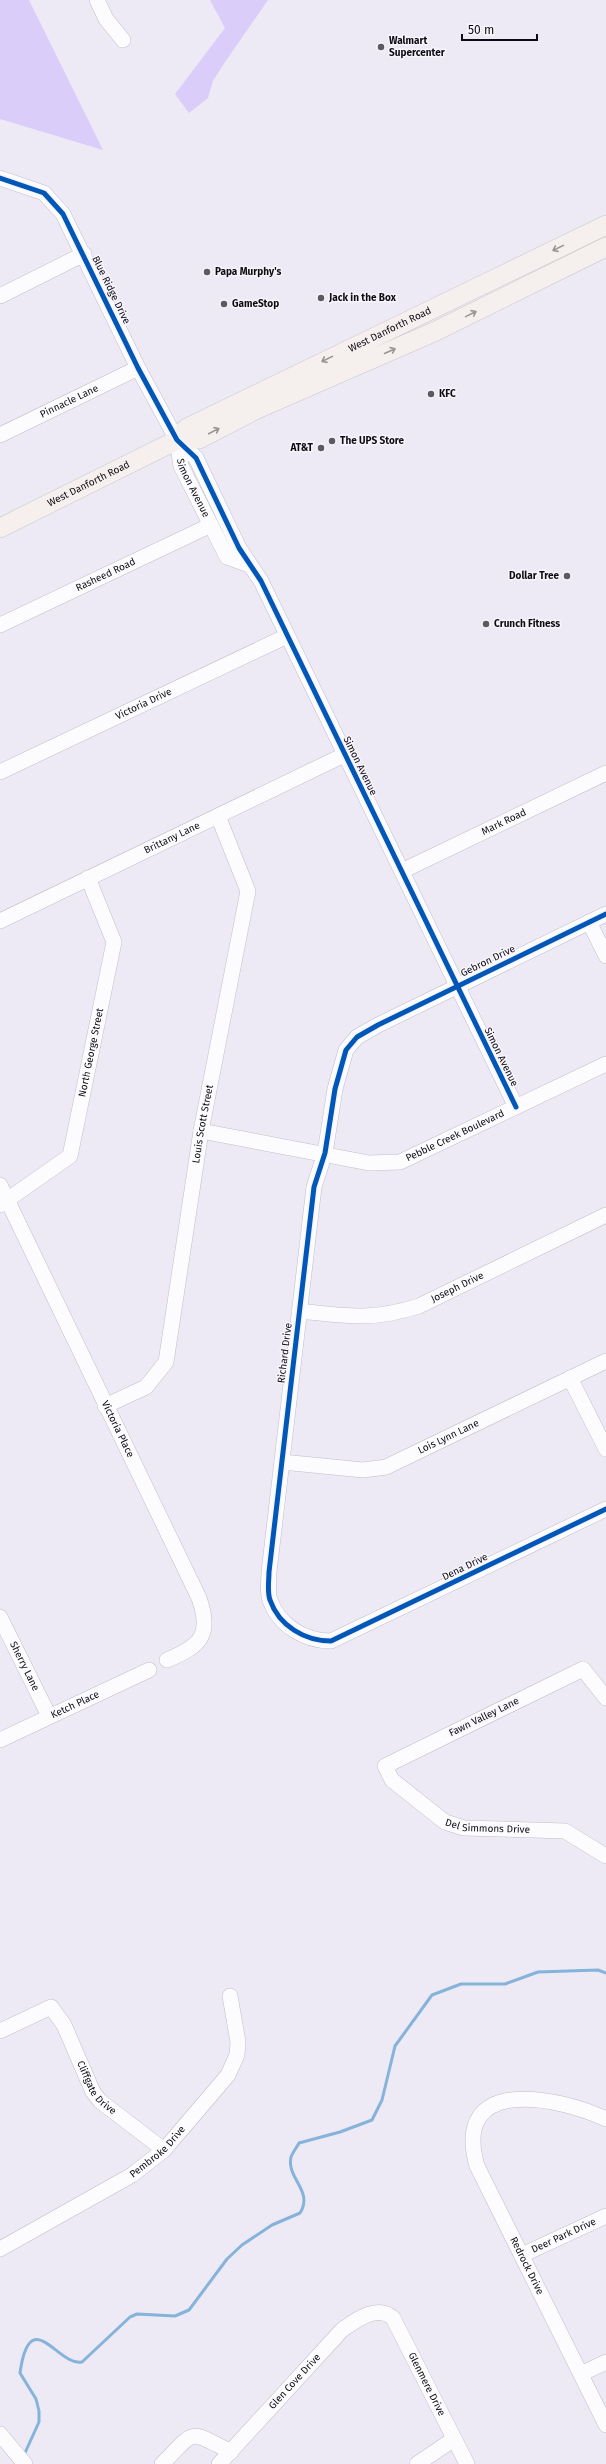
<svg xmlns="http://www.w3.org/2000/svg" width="606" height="2464" font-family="'Fira Sans',sans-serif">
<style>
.green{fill:#dacdfa}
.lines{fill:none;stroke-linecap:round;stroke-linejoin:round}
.stream{stroke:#85b3da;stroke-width:3}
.minor-casing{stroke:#c1bec8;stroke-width:16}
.major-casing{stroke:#c8c7cd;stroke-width:20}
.minor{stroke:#fcfcfe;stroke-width:15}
.major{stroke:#f5f0ee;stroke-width:19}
.cycleway-casing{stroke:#f7f5fb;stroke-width:8}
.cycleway{stroke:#0057b8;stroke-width:5}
.oneway{stroke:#999497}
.poi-dot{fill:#5c5963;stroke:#f7f5fb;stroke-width:1.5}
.labels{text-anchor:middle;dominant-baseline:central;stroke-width:3;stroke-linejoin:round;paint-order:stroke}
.poi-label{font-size:10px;font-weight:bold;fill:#0e0b14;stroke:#f7f5fb;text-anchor:start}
.street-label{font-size:10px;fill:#0e0b14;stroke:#f7f5fb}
</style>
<rect width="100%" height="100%" fill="#edeaf6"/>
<path class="green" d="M0,0H29L103,150L0,119Z
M210,0H268L223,65L213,81L208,98L189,113L175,94L225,28Z"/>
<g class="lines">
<path class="stream" d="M24,2455L39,2422V2411L36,2399L20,2373C30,2302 58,2367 82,2362L130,2317L137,2314L175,2316L189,2310L227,2259L242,2245L272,2225L300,2213C314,2191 286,2178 291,2157C293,2152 297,2147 299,2143L340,2132L372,2120L382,2100L395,2046L432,1995L461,1984H505L538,1972L598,1970L606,1973"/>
<g class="minor-casing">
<g id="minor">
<path d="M97,0L106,19L123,40"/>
<path d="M0,178L44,193L63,214L138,368L177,440L196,458L239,548L261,581L516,1107"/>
<path d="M0,296L84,254"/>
<path id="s1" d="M0,435L138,368"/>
<path id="s2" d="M177,440L181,466L227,557L249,565"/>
<path id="s3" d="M0,625L211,525"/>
<path id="s4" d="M0,772L287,636"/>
<path id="s5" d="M402,871L606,773"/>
<path d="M606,914L378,1025L357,1037L346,1050L335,1089L325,1153L314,1187L269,1572C269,1580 267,1592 270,1600C279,1626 305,1641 331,1641L606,1509"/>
<path id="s6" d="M0,921L344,755"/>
<path d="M589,922L606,956"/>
<path id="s7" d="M201,1131L369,1163L400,1162L606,1064"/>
<path id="s8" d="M0,1185L199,1598C212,1635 201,1646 167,1660"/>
<path id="s9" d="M0,1205L70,1156L114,942L88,878"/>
<path id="s10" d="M299,1311C346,1316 372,1321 419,1306L606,1215"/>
<path d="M570,1378L606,1449"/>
<path id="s11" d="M105,1406L146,1387L166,1362L201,1131L248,891L218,816"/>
<path id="s12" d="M282,1462L363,1470L386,1467L606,1361"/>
<path id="s13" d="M0,1617L49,1716"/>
<path id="s14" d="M606,1698L583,1669L385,1766L392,1780L445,1822L464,1828L565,1831L606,1856"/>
<path id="s15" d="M0,1740L149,1670"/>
<path id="s16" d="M0,2031L51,2007L64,2025L93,2092L100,2101L164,2150"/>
<path id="s17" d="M606,2119C557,2096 451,2075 477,2166L606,2425"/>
<path id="s18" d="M0,2249L132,2175L164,2150L228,2075L237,2055L238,2042L230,1996"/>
<path id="s19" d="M522,2255L606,2216"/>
<path d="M581,2374L606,2362"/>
<path d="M0,2434L25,2464"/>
<path d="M162,2464C196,2430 187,2429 231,2452"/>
<path id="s20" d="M219,2464L342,2330C356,2320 377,2304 393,2318L467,2464"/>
<path d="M417,2464L454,2439"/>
</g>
</g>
<g class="major-casing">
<g id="major">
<path id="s21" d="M177,440L187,428L606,225"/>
<path id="s22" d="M0,528L177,440L199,439L257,409L436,331L606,247"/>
</g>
</g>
<use href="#minor" class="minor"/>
<use href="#major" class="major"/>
<g class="cycleway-casing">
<path id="cycleway" d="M0,178L44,193L63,214L138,368L177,440L196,458L239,548L261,581L516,1107
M606,914L378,1025L357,1037L346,1050L335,1089L325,1153L314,1187L269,1572C269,1580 267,1592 270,1600C279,1626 305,1641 331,1641L606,1509"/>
</g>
<use href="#cycleway" class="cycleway"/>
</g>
<defs><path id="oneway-shaft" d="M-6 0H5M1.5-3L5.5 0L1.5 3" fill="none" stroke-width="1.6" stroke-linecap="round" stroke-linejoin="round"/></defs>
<g class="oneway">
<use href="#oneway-shaft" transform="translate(558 248) rotate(154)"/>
<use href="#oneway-shaft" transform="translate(471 314) rotate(-26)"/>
<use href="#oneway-shaft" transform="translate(390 351) rotate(-24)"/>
<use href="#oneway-shaft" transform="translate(327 359) rotate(154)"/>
<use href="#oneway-shaft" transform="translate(214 431) rotate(-28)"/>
</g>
<g class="poi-dot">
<circle cx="381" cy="47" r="4"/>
<circle cx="207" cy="272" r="4"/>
<circle cx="321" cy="298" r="4"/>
<circle cx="224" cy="304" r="4"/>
<circle cx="431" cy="394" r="4"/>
<circle cx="332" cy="441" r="4"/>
<circle cx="321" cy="448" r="4"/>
<circle cx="567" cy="576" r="4"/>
<circle cx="486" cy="624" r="4"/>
</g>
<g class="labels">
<g class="poi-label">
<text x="389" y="41">Walmart<tspan x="389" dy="12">Supercenter</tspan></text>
<text x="215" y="272">Papa Murphy's</text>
<text x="329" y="298">Jack in the Box</text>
<text x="232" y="304">GameStop</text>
<text x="439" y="394">KFC</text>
<text x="340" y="441">The UPS Store</text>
<text x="313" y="448" text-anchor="end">AT&amp;T</text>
<text x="559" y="576" text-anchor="end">Dollar Tree</text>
<text x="494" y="624">Crunch Fitness</text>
</g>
<g class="street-label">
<text transform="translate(111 290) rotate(64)">Blue Ridge Drive</text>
<text stroke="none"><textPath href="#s21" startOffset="241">West Danforth Road</textPath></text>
<text stroke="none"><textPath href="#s1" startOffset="77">Pinnacle Lane</textPath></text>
<text stroke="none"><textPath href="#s22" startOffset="99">West Danforth Road</textPath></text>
<text stroke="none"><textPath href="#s2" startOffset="51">Simon Avenue</textPath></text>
<text stroke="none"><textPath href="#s3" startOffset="117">Rasheed Road</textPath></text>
<text stroke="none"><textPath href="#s4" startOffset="159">Victoria Drive</textPath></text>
<text transform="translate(360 766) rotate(64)">Simon Avenue</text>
<text stroke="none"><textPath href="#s5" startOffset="113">Mark Road</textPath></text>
<text stroke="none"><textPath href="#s6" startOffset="191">Brittany Lane</textPath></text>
<text transform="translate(488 961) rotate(-26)">Gebron Drive</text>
<text stroke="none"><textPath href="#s9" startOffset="191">North George Street</textPath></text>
<text transform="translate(501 1057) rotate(64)">Simon Avenue</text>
<text stroke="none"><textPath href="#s11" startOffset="318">Louis Scott Street</textPath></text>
<text stroke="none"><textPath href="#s7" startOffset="263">Pebble Creek Boulevard</textPath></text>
<text stroke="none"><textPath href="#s10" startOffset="164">Joseph Drive</textPath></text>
<text transform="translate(285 1353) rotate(-83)">Richard Drive</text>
<text stroke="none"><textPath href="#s8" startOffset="271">Victoria Place</textPath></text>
<text stroke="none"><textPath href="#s12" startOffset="174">Lois Lynn Lane</textPath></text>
<text transform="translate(465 1567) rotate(-26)">Dena Drive</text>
<text stroke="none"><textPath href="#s13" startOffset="55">Sherry Lane</textPath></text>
<text stroke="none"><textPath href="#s15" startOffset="83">Ketch Place</textPath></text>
<text transform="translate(484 1717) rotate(-26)">Fawn Valley Lane</text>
<text stroke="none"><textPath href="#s14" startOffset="384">Del Simmons Drive</textPath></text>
<text stroke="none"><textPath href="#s16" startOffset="150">Cliffgate Drive</textPath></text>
<text stroke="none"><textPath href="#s18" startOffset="186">Pembroke Drive</textPath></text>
<text stroke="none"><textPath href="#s19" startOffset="46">Deer Park Drive</textPath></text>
<text stroke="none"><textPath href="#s17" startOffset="297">Redrock Drive</textPath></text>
<text stroke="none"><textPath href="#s20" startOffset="112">Glen Cove Drive</textPath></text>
<text stroke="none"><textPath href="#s20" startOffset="313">Glenmere Drive</textPath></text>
</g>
</g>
<path d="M462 34v6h75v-6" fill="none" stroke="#0e0b14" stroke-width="2"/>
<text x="468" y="34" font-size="12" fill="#0e0b14" stroke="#f7f5fb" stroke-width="3" paint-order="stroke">50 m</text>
</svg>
